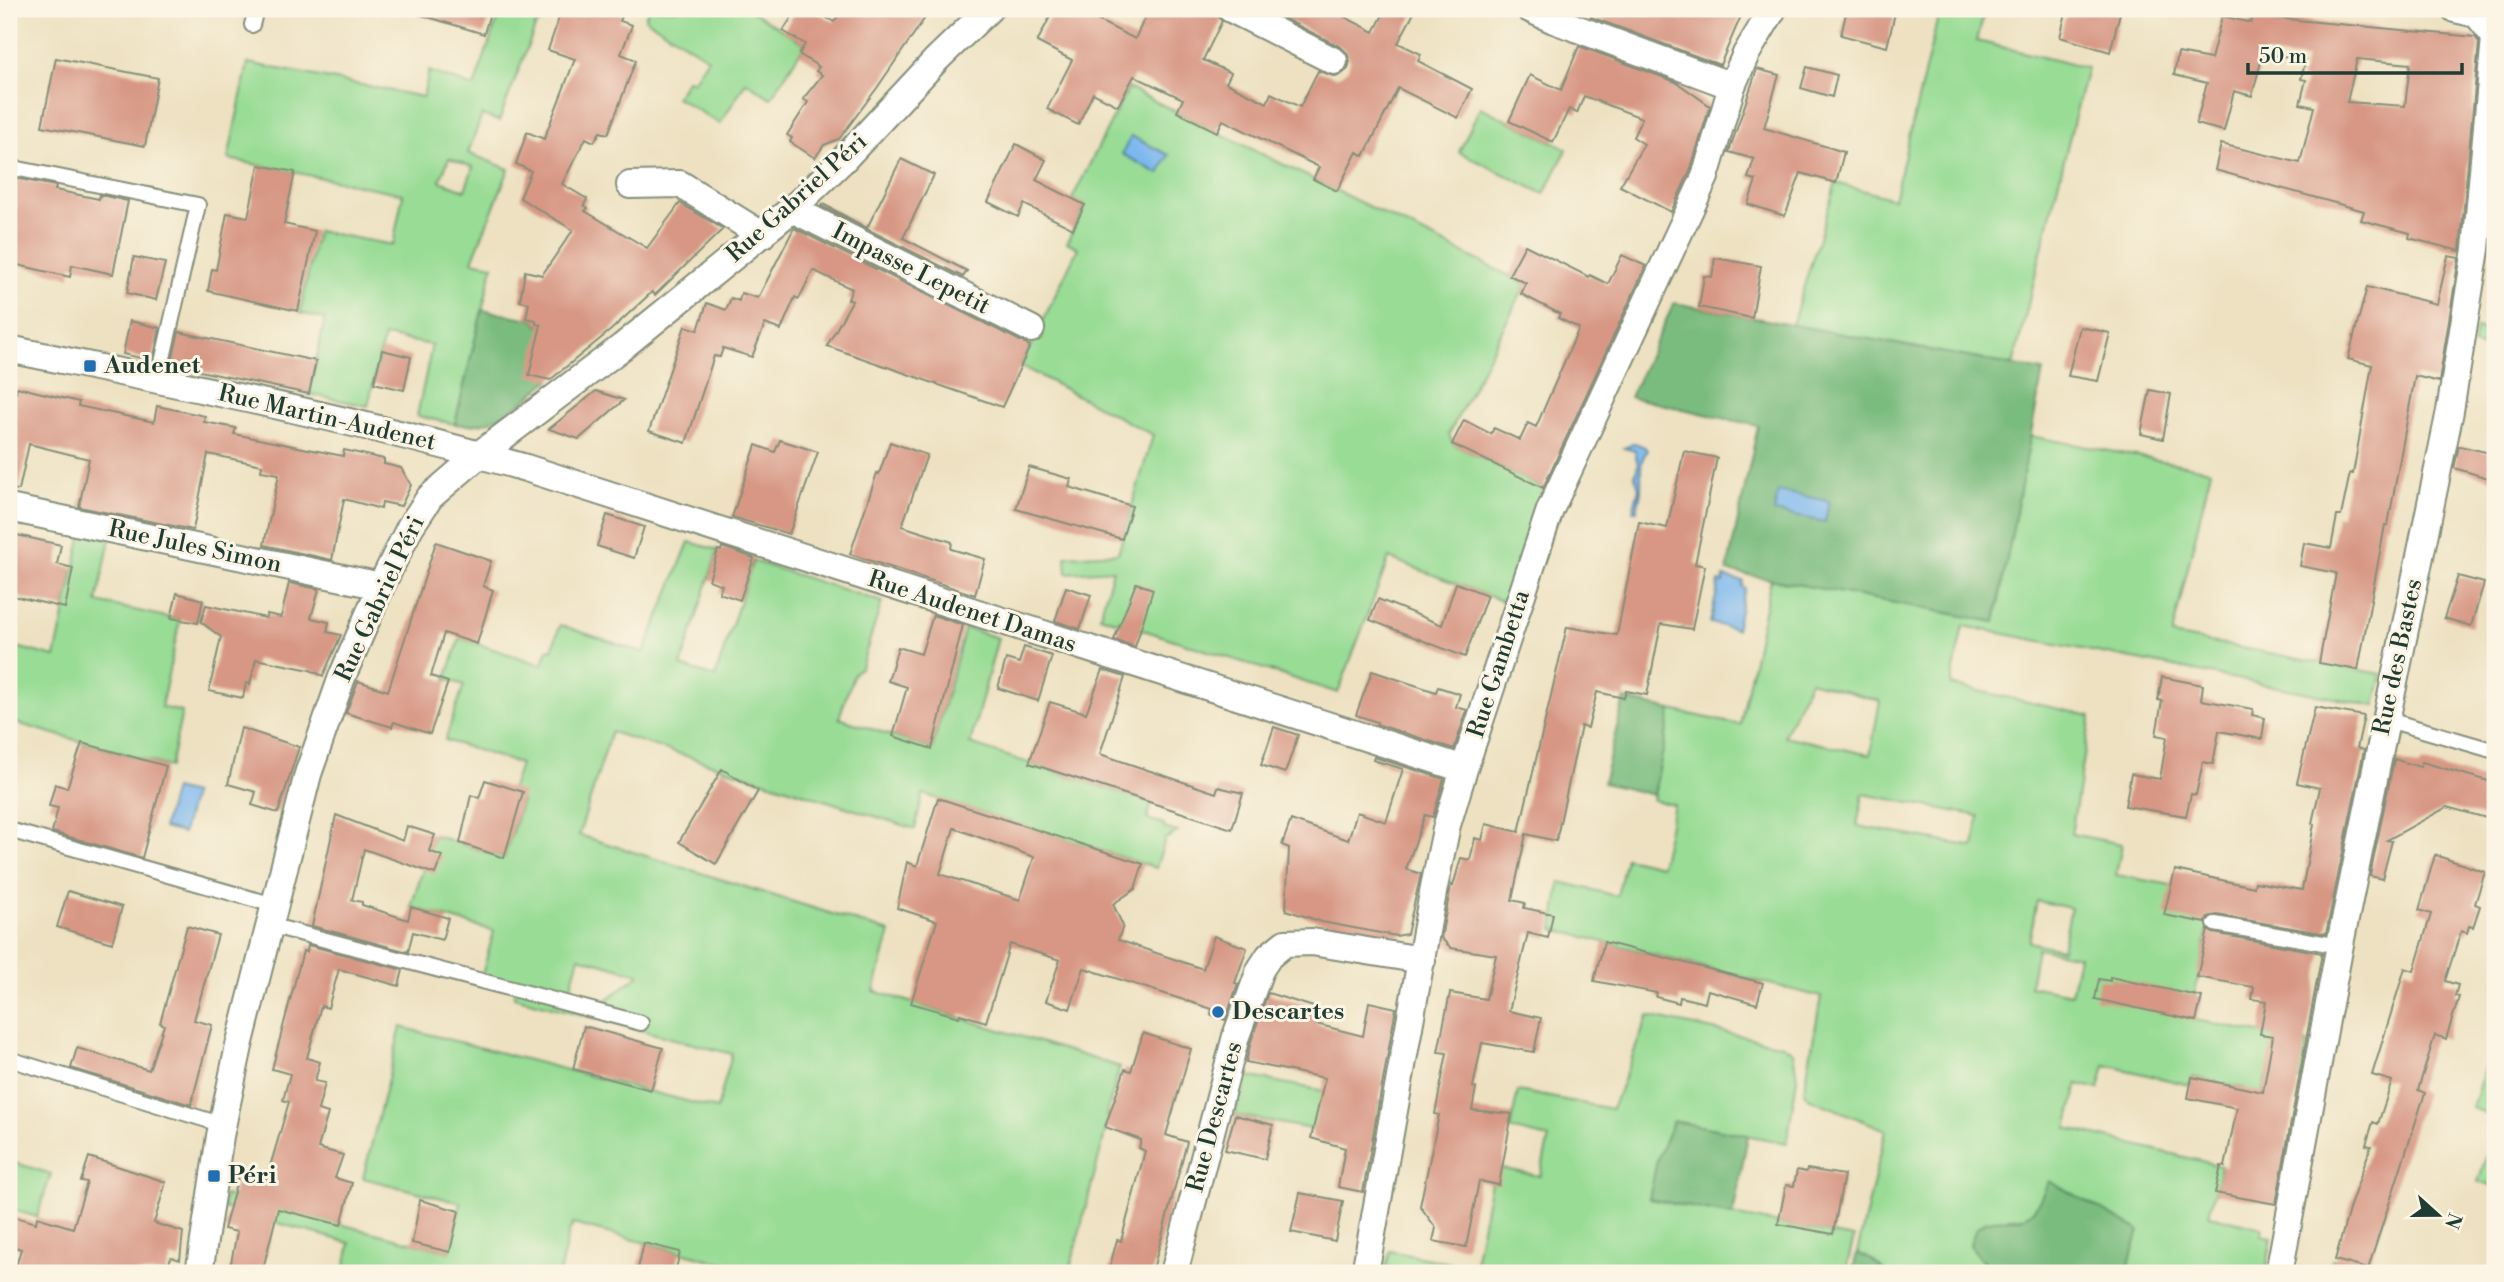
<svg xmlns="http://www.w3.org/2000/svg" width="2504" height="1282" font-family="'Libre Bodoni',serif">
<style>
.green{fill:#98dc95;stroke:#5c8c64;stroke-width:2;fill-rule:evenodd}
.forest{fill:#7abc7e;stroke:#4c7c59;stroke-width:2}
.water{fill:#7cb7ee;stroke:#4e7a91;stroke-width:2}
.building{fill:#d79784;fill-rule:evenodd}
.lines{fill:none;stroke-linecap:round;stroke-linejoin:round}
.service-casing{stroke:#868f7a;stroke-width:18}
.minor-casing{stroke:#868f7a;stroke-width:30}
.service{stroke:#fff;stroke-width:14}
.minor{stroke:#fff;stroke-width:26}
.poi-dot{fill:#1f6fb2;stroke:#fcf5e5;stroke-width:2.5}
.labels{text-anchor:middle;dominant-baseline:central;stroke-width:6;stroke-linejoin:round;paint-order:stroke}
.street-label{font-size:24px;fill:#1f3d34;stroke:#fcf5e5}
.poi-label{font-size:24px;font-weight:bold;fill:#1f3d34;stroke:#fcf5e5;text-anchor:start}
</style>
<rect width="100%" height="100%" fill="#fcf5e5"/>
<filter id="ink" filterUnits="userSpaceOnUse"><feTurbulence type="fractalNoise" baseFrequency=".0143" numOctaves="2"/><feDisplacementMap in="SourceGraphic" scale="14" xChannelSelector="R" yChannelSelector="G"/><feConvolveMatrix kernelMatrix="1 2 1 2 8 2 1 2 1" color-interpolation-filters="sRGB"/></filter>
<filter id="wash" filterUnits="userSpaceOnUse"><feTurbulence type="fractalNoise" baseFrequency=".00686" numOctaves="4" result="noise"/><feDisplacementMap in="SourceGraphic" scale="28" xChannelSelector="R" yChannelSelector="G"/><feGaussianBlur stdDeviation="1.57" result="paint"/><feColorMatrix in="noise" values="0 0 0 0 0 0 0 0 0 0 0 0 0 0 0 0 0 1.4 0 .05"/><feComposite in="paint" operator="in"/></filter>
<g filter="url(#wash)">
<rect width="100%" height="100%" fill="#ede1c1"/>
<path class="green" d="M501,9H546L542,22L536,25L499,121L482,115L468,153L509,169L472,261L493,265L455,424L417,416L432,345L384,336L368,406L309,394L325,319L300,313L317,231L393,245L403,194L228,159L248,63L423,97L429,71L474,87ZM449,158L473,167L465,190L440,181Z
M649,9H748L805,44L771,98L746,82L720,124L676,97L688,79L693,82L708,58L647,20L645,18Z
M1940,9H1985L1977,41L2087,68L2013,365L1792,325L1836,183L1894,199Z
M1128,88L1526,284L1449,434L1453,444L1545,489L1538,503L1541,505L1507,603L1389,558L1338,693L1100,616L1113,570L1067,573L1066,556L1118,553L1153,435L1021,366L1078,248L1067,242L1085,206L1072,199Z
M1480,107L1567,149L1544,194L1459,152Z
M2476,328L2495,334V351L2473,345Z
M2030,436L2211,470L2172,635L2382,674L2375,706L1963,626L1951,685L2091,716L2071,834L2122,844L2116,875L2215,893L2190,1019L2308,1043L2301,1081L2266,1075L2261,1100L2243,1088L2192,1077L2190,1085L2105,1065L2099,1089L2078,1084L2067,1128L2221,1166L2209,1215L2263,1228L2261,1235L2272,1237L2266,1273H2128L2034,1210L2025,1217L2008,1218L1982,1260L1999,1273H1886L1872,1260L1857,1253L1886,1130L1808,1098L1804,1091L1821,997L1553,929L1560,882L1617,896L1626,858L1661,866L1674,805L1653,800L1671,710L1740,725L1771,579L1995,622ZM1810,681L1880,701L1870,755L1784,736ZM1863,794L1979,816L1974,847L1857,826ZM2037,901L2071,908L2062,949L2029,942ZM2037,948L2079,956L2071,994L2030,986Z
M82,533L110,539L97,602L180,620L161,707L182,712L170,767L9,721V645L55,657Z
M689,542L718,550L681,666L715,677L753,561L882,602L861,667L854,673L839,718L932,749L965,628L998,638L970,744L1152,803L1147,819L1164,824V828L1178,832L1165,839L1156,868L923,794L915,829L611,732L579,835L890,932L874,991L1120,1067L1106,1116L1109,1118L1069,1273H762L573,1224L569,1232L559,1273H344L350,1243L223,1208L225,1195L450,1252L461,1203L363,1178L401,1027L717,1109L732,1054L514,997V983L482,975L494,931L411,907L434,835L504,858L522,801L509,797L520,764L445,740L464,685L446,679L460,638L542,665L548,649L552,650L560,625L644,653ZM579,957L639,974V975L600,1005L568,997Z
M1648,1016L1783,1045L1793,1052L1797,1078L1787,1143L1673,1121L1649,1199L1854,1238L1845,1273H1414L1386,1267L1390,1251L1474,1268L1494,1167L1540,1176L1549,1138L1510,1129L1518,1091L1612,1109Z
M2495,1034V1116L2472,1108Z
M1246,1076L1383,1102L1376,1141L1235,1115Z
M2495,1129V1187L2478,1182Z
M9,1161L51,1174L37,1217L9,1209Z
M2332,1259L2382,1273H2328Z"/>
<path class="forest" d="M1674,303L2043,371L1995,622L1727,571L1758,426L1630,397Z
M482,310L536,320V324L542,326L550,380C520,403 496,431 455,424Z
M1624,699L1671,710L1654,795L1603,783Z
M1673,1121L1748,1135L1733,1215L1649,1199L1657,1160Z
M2049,1181L2139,1230L2127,1272L2128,1273H1999L1982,1260L1970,1245C1980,1204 2006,1228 2028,1215C2038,1208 2043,1192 2049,1181Z
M1857,1253L1872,1260L1886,1273H1852Z"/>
<path class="water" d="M1131,136L1169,155L1159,174L1122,154Z
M1635,443L1645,447L1647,451C1638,463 1642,473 1641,488C1641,496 1638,503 1637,511H1633L1639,488L1635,476L1638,465L1635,451L1624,448Z
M1778,491L1829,501L1825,522L1774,512Z
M1724,577L1743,581L1742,587L1745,588L1736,629L1710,623L1719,582L1723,583Z
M174,789L193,794L183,833L163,828Z"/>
<g id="blocks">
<path class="building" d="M419,9H491L484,34L418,14Z
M562,9H625L620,21L632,25L621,54L636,60L608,134L600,132L594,142L586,138L562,184L587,199L584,205L588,208L585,211L647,248L680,203L723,229L655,295L652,292L611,330L550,380L529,375L541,325L536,324V320L526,318L529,303L520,301L525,271L542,275L573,230L520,198L531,171L516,164L527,132L544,139L575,59L548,50Z
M797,9H812L834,22L842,9H931L877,88L839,139L824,145L815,158L790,142L792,138L787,135L808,102L803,99L822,75L816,71L819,67L799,54L805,44L783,31Z
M1054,9H1075L1135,39L1149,9H1215L1218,17L1222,21L1203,60L1231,73L1226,83L1267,103L1271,93L1300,107L1318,71L1336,77L1342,74L1348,69L1350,61L1347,53L1341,47L1265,9H1329L1374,32L1386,9H1416L1398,43L1421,54L1418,61L1472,89L1458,118L1398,88L1364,156L1357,152L1337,191L1313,179L1319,167L1223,120L1217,132L1177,112L1183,99L1134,76L1118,106L1093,93L1078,125L1047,109L1072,60L1037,42Z
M1594,9H1744L1720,65L1591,17Z
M1847,9H1896L1887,47L1841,35Z
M2067,9H2121L2110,52L2060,37Z
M2222,16L2251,23L2253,16L2475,37L2479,42L2460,251L2409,238L2410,233L2361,220L2364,211L2215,170L2221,144L2300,163L2314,107L2300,104L2306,80L2301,79L2306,59L2263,54L2252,96L2234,91L2224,131L2196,124L2207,83L2174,75L2178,53L2211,59ZM2357,59L2410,64L2405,106L2347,102Z
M1579,46L1676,82L1710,106L1690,171L1671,212L1620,186L1644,144L1633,137L1642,118L1584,96L1577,113L1569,109L1553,142L1509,121L1530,75L1561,90Z
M56,58L158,78L145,146L42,126Z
M1807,67L1837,75L1832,97L1801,88Z
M1757,69L1779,75L1764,128L1844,152L1836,183L1801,173L1785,216L1748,204L1756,180L1748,178L1754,159L1729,152Z
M1016,144L1046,160L1036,180L1085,205L1073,229L1024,204L1018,217L988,202Z
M901,159L934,175L903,238L967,271L963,277L821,206L823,204L867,228Z
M259,165L295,172L284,224L315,231L298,311L208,291L212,269L216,270L227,213L248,217Z
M9,177L56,186L55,190L99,199L100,195L128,201L113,274L72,265L70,277L9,263Z
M794,228L1030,346L1002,407L827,346L852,301L848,299L852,289L813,270L799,299L795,297L781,330L765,324L752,357L723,348L720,357L714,356L686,443L649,431L685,326L698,330L707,303L726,310L731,298L739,301L741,293L758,298Z
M1525,245L1589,277L1590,275L1608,284L1622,255L1646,266L1543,488L1452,444L1464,420L1491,434L1494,428L1520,440L1528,423L1536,427L1579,328L1558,318L1560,314L1521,294L1526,283L1509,275Z
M2448,256L2459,258L2439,382L2415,376L2388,525H2385L2358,670L2319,663L2336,573L2300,566L2304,543L2331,548L2337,516H2341L2350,473L2353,474L2372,365L2348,359L2367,287L2437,304Z
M134,257L165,263L156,300L127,293Z
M1715,258L1761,266L1752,318L1699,307L1704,276L1712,277Z
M130,321L160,328L153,361L123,354Z
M2080,327L2110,333L2098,381L2068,376Z
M179,332L316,361L309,394L171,365Z
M382,350L411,357L404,390L374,383Z
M17,387L79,402L78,406L154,422L157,406L205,416L204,422L236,428L234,434L343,456L344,450L384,459V464L401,468L411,485L401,506L382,502L381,509L344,499L332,560L264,545L279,474L261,471L262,465L208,454L193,530L79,507L89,459L29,444L19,490L9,489V391L16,393Z
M2150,390L2171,394L2163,439L2141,434Z
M596,391L624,400L579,439L549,429Z
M780,440L818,452L789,534L732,517L756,445L775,452Z
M890,442L927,455L902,526L952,542L951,549L985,559L975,595L850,554L877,473L879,474Z
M2459,446L2495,454V480L2454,468Z
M1684,451L1717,458L1695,564L1705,566L1692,629L1661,624L1647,695L1626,691L1624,698L1597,692L1588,728L1581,726L1556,841L1526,834L1512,900L1525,903L1524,908L1553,914L1548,938L1528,933L1509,1011L1541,1018L1534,1052L1482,1043L1473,1087L1476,1088L1472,1110L1512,1114L1499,1185L1479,1181L1466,1247L1433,1241L1436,1228L1420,1206L1439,1115L1435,1114L1447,1053L1438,1052L1450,993L1486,999L1496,955L1451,948L1441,938L1451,885L1453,886L1461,858L1470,860L1475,838L1482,840L1486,824L1519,832L1567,627L1617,635L1639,522L1667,528Z
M1029,467L1071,479L1069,487L1132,506L1122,539L1016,509Z
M607,515L644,527L634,558L597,546Z
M17,535L61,545L57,564L73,568L65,608L9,595V543L15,545Z
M436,542L491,561L483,586L493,590L477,644L444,633L431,676L448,682L430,734L394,722L392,727L346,713L358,681L388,691Z
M722,547L754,558L740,600L719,593L722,585L709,580L718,550L721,551Z
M2458,576L2484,583L2471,626L2444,618Z
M289,583L319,589L311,618L329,622L327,632L341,635L323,676L310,670L256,659L250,684L246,683L243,698L209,691L221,637L201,622L206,605L266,618L267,614L281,617Z
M1136,583L1153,589L1135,647L1114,640Z
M1456,583L1487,595L1465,657L1370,620L1378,599L1442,625Z
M1066,587L1091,595L1080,629L1055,621Z
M177,593L203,600L198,623L171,618Z
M933,615L963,625L932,749L893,736L907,687L888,681L898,647L921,654Z
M1024,647L1052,656L1038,701L998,688L1006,659L1019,663Z
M1103,670L1125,677L1100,754L1216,793L1218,787L1243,793L1232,829L1029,763L1050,702L1086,713Z
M1372,671L1436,692L1438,687L1460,694L1456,707L1467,710L1454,749L1376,724L1377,722L1356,715Z
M2162,677L2203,685L2201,700L2253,709L2252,715L2265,718L2262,739L2219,731L2213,764L2203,762L2196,795L2191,794L2186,816L2125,806L2131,774L2160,779L2167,737L2156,735L2162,701L2158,700Z
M2315,707L2364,716L2357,748L2364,750L2326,934L2217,915L2208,917L2206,923L2164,915L2175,870L2254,887L2255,882L2302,890L2314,824L2312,823L2320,788L2297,783Z
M1274,727L1298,735L1285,773L1261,765Z
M241,728L299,747L278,813L252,805L256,792L228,784Z
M82,743L166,766L142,858L52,832L58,808L49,806L55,784L67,788Z
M1374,757L1444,779L1433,817L1425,815L1406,869L1421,874L1407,934L1396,936L1322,922L1286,910L1289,848L1282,845L1291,820L1348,840L1357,812L1386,822L1403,769L1373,760Z
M2394,759L2420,767L2422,762L2495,783V818L2491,816L2490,819L2447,807L2387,840L2392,841L2382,879L2370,876Z
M722,769L758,791L716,864L679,842Z
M485,780L523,792L504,858L460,843L471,795L479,798Z
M938,798L1143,864L1135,889L1113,904L1123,926L1118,940L1203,969L1214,936L1247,948L1235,983L1238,984L1225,1020L1211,1015L1212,1009L1084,968L1070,1009L1046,1001L1060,960L1010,944L986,1022L960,1014L959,1017L911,1003L937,921L897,908L907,862L917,866ZM954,828L1034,857L1020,900L940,874Z
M336,815L403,841L407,826L435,835L429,851L442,856L435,874L364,849L352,900L362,902V905L408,920L411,907L448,918L442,940L413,932L408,952L312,926Z
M2435,855L2485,872L2475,904L2480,906L2473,927L2469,926L2467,933L2461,931L2445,981L2458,985L2455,996L2459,997L2446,1039L2435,1035L2418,1090L2425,1093L2368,1269L2335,1260L2350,1206L2371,1146L2366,1145L2373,1122L2378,1124L2392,1081L2372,1075L2405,968L2414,971L2431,914L2419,910Z
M68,891L122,907L112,943L57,927Z
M187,926L218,935L194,1020L212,1025L191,1105L71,1068L77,1048L149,1070L164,1025L160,1023Z
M2208,930L2213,933L2322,953L2276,1204L2215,1193L2221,1166L2225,1167L2237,1108L2188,1098L2192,1077L2263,1092L2273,1036L2260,1034L2266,1001L2252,999L2254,987L2197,977Z
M1604,942L1763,983L1757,1004L1708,990L1705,1003L1680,997L1679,1003L1656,997L1657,993L1594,981Z
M308,945L403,970L399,986L339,969L328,1008L321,1006L307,1058L320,1062L315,1081L325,1083L318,1110L328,1113L318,1148L343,1155L335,1178L352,1183L341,1225L278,1209L262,1273H229L237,1232L224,1229L239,1173L266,1180L289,1102L283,1100L290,1074L272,1069L303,951L307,952Z
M2110,977L2202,997L2196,1021L2095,999L2099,979L2110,981Z
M1268,993L1320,1009L1316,1024L1363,1036L1369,1002L1396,1008L1363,1192L1338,1187L1345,1148L1311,1138L1325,1078L1246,1062L1251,1041Z
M584,1026L663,1048L651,1090L573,1069Z
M1143,1033L1191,1049L1166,1135L1187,1142L1152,1273H1108L1117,1240L1121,1241L1145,1151L1139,1148L1141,1140L1105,1127L1125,1069L1131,1071Z
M1235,1115L1273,1125L1265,1159L1225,1150Z
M89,1157L166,1182L154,1223L183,1232L180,1260L171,1257L166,1273H14L21,1249L9,1245V1215L36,1223L37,1217L73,1228L87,1182L81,1181Z
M1807,1169L1844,1175L1833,1234L1778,1224L1786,1185L1794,1186L1797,1170L1806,1172Z
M1300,1193L1343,1201L1335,1241L1291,1232Z
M420,1200L459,1211L450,1252L412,1243Z
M644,1243L680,1252L675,1273H637Z"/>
</g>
</g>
<g filter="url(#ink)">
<use href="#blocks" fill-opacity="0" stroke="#868f7a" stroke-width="2"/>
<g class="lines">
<g class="service-casing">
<path id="service" d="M252,25L256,9
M9,167L198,205L158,380
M2385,719L2495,751
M9,830L274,905
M2215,924L2340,946
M269,925L641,1023
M9,1059L223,1125"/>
</g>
<g class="minor-casing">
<path id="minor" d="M1231,9L1334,61
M1530,9L1554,20L1732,86L1746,54L1773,9
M630,185L680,184L762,235
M792,209L1031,329
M9,349C182,385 356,419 526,468L1464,769
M9,508L381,586
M199,1273L220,1136L239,1046L308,774L342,677L381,586L410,527L430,497L480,454L622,347L792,209L844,159L937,59L989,9
M1174,1273L1236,1036L1260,970L1269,956L1285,943L1312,942L1422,960
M1365,1273L1434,887L1447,825L1464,769L1550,510L1705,177L1732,86
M2279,1273L2341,939L2450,411L2476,249L2495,37L2477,14L2455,9"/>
</g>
<use href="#service" class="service"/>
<use href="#minor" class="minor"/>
</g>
</g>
<g class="poi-dot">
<rect x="83" y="359" width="14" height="14" rx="3.5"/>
<circle cx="1218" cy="1012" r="7"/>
<rect x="207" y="1169" width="14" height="14" rx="3.5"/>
</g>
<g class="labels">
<g class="street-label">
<text transform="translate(797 198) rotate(-42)">Rue Gabriel Péri</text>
<text transform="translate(911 269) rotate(27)">Impasse Lepetit</text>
<text transform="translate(327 418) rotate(13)">Rue Martin-Audenet</text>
<text transform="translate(195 547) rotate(12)">Rue Jules Simon</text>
<text transform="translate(380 599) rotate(-65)">Rue Gabriel Péri</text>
<text transform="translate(972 612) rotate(18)">Rue Audenet Damas</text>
<text transform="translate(2398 657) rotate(-78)">Rue des Bastes</text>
<text transform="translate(1499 664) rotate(-72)">Rue Gambetta</text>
<text transform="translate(1215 1117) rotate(-75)">Rue Descartes</text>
</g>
<g class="poi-label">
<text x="104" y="366">Audenet</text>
<text x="1232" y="1012">Descartes</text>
<text x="228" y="1176">Péri</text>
</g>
</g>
<rect width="2504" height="1282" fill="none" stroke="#fcf5e5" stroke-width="35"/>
<g transform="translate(2438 1215) rotate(111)" stroke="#fcf5e5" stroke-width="5" paint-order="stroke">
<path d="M0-5L12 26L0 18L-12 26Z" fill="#1f3d34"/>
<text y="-10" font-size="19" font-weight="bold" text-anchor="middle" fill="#1f3d34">N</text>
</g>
<path d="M2248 63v10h214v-10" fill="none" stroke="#1f3d34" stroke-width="3.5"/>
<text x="2259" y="63" font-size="21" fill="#1f3d34" stroke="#fcf5e5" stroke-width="5" paint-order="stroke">50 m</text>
</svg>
